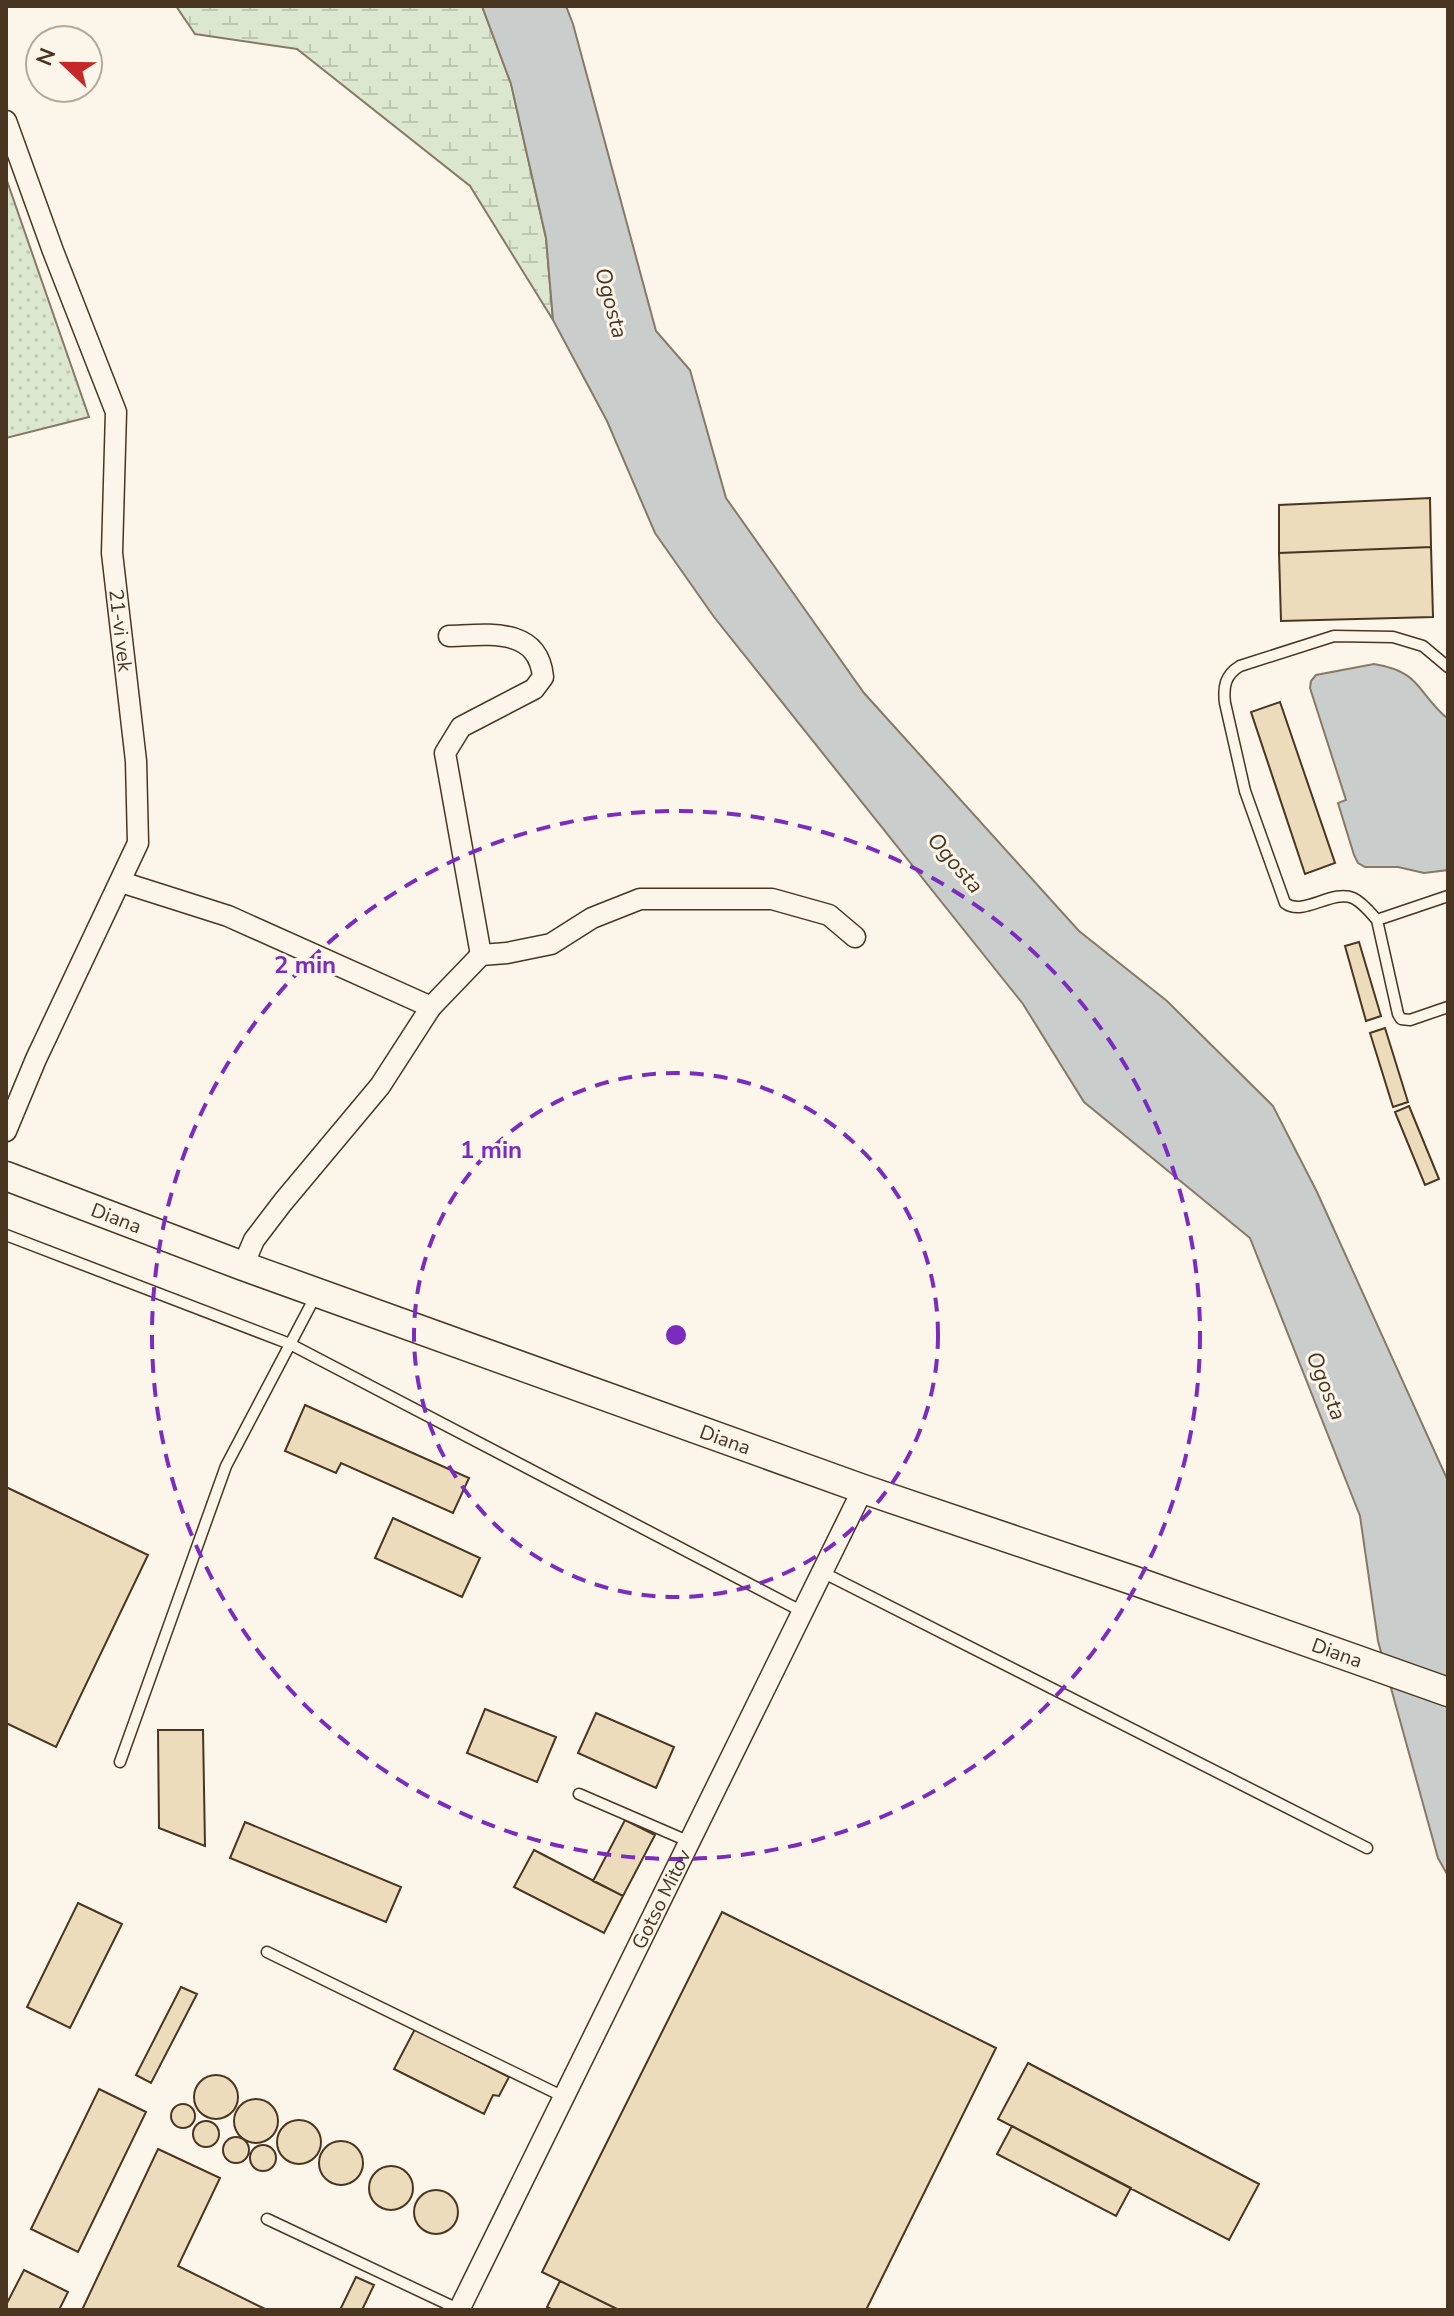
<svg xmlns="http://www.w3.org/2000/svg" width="1454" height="2316" font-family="'Nunito Sans',sans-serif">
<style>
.wetland{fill:url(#wetland-marsh);stroke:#887966;stroke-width:2}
.garden{fill:url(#garden-dots);stroke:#887966;stroke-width:2}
.water{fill:#c9cecd;stroke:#887966;stroke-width:2}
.building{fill:#ecdcbc;stroke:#4a3520;stroke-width:2}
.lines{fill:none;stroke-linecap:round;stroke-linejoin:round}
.service-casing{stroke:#4a3520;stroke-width:13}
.minor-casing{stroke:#4a3520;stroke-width:23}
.secondary-casing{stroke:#4a3520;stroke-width:31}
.service{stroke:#fbf6e9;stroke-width:10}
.minor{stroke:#fbf6e9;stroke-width:20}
.secondary{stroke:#fbf6e9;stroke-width:28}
.ring{fill:none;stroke:#7b2cbf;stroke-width:4;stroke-dasharray:14 10}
.labels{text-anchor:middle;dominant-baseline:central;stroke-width:6;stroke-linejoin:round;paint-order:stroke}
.street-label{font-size:20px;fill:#4a3520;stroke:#fbf6e9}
.water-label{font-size:22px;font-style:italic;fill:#4a3520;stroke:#fbf6e9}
.centre{fill:#7b2cbf;stroke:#fbf6e9;stroke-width:4}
.ring-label{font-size:24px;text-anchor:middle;font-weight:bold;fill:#7b2cbf;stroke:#fbf6e9;stroke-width:6;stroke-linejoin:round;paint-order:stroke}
</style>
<defs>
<pattern id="wetland-marsh" width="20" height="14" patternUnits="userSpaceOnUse" patternTransform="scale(2)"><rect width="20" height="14" fill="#dce7d0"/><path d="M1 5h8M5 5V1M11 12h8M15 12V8" fill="none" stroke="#bec7b2"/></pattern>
<pattern id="garden-dots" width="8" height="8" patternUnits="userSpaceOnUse" patternTransform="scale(2)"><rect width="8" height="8" fill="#dce7d0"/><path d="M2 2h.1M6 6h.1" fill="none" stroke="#bec7b2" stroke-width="1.8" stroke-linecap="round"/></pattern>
</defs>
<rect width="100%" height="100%" fill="#fbf6e9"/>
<path class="wetland" d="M176,6H482L511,83L546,238L553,320L470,186L297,49L195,34Z"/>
<path class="garden" d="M6,178L89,417L6,438Z"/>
<path class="water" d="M482,6H566L573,24L656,331L690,370L726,498L864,693L1079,931L1167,1001L1273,1106L1317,1192L1448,1481V1876L1438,1858L1378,1641L1360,1516L1250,1238L1084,1102L1023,1004L714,617L655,533L607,421L553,320L546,238L511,84Z
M1374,664C1422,672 1416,692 1448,719V870L1424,873L1398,867H1365L1358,863L1354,855L1338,803L1346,800L1310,688L1311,681L1316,675Z"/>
<path class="building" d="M1430,498L1431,547L1279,553V505Z
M1431,547L1433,617L1281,621L1279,553Z
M1280,702L1335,863L1305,874L1251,712Z
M1359,942L1381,1016L1366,1021L1345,946Z
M1385,1028L1408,1102L1393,1107L1370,1033Z
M1409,1106L1439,1179L1425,1185L1395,1112Z
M305,1405L469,1478L453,1513L341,1463L336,1473L285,1451Z
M6,1487L148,1555L56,1747L6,1723Z
M393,1518L480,1558L462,1597L375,1558Z
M485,1709L556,1737L537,1782L467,1753Z
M596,1713L674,1747L656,1788L578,1753Z
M158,1730H203L205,1846L159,1828Z
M625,1820L655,1835L623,1896L593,1881Z
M245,1822L401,1887L386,1922L230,1858Z
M534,1850L623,1896L604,1933L514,1887Z
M78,1903L122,1924L70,2028L27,2007Z
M722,1912L996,2048L866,2310H619L542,2272Z
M181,1987L197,1994L151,2083L136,2075Z
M415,2029L509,2077L499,2096L493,2095L484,2114L394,2069Z
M1028,2063L1259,2184L1229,2240L998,2119Z
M194 2097a22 22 0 1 1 44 0a22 22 0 1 1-44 0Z
M99,2089L146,2112L78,2252L31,2229Z
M234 2121a22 22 0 1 1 44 0a22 22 0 1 1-44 0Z
M171 2116a12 12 0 1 1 24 0a12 12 0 1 1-24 0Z
M277 2142a22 22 0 1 1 44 0a22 22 0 1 1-44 0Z
M193 2134a13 13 0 1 1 26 0a13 13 0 1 1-26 0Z
M1012,2126L1131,2188L1116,2216L997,2154Z
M223 2150a13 13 0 1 1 26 0a13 13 0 1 1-26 0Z
M319 2163a22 22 0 1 1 44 0a22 22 0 1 1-44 0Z
M250 2158a13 13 0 1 1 26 0a13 13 0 1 1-26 0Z
M158,2149L220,2178L178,2266L267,2310H82Z
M369 2188a22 22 0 1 1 44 0a22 22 0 1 1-44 0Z
M414 2212a22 22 0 1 1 44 0a22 22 0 1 1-44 0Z
M24,2270L68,2292L59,2310H6V2305Z
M356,2277L374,2285L362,2310H340Z
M560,2281L619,2310H553L547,2307Z"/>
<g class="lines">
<g class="service-casing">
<path id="service" d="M1448,667L1423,646L1393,637L1334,636L1240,666C1225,675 1223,687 1225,703L1245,791L1285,903C1303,917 1332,889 1353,898C1362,902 1370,912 1377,920L1448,896
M1377,920L1398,1014L1401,1019L1410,1020L1448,1007
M6,1235L290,1344L803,1612
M822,1572L1367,1848
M120,1762L226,1466L317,1293
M579,1794L690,1842
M267,1952L564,2097
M267,2219L460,2310"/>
</g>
<g class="minor-casing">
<g id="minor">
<path id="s1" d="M6,121L53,251L116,412L112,553L136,761L138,843L36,1059L6,1131"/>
<path d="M449,636C487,635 538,626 543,677L534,689L461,727L445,753L481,955"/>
<path d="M121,882L228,916L431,1007"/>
<path d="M243,1266L254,1240L283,1202L380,1086L431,1007L481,955L507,953L551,944L592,918L640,899H772L829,915L855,937"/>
<path id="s2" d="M459,2310L863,1489"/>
</g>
</g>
<g class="secondary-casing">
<g id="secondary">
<path id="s3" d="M6,1176L243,1266L863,1489L1135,1581L1448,1692"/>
</g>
</g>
<use href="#service" class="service"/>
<use href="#minor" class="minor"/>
<use href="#secondary" class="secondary"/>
</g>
<g class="ring">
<circle cx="676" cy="1335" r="262"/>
<circle cx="676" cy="1335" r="524"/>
</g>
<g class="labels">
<g class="street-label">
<text stroke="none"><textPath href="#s1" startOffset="530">21-vi vek</textPath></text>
<text stroke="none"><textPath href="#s3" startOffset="118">Diana</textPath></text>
<text stroke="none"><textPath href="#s3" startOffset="766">Diana</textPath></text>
<text stroke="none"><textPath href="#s3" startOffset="1414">Diana</textPath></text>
<text stroke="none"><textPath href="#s2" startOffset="458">Gotso Mitov</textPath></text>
</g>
<g class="water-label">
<text transform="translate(611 303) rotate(75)">Ogosta</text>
<text transform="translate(955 863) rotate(49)">Ogosta</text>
<text transform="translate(1326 1386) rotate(68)">Ogosta</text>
</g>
</g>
<circle cx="676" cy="1335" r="12" class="centre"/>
<g class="ring-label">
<text x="305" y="973">2 min</text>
<text x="491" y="1158">1 min</text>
</g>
<rect width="1454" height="2316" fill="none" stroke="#4a3520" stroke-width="16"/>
<g transform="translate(64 64) rotate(292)"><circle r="38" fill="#fbf6e9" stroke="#b4a999" stroke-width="2"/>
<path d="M0-6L14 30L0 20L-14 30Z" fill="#c62828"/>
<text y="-12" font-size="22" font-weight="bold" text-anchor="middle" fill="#4a3520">N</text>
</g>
</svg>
